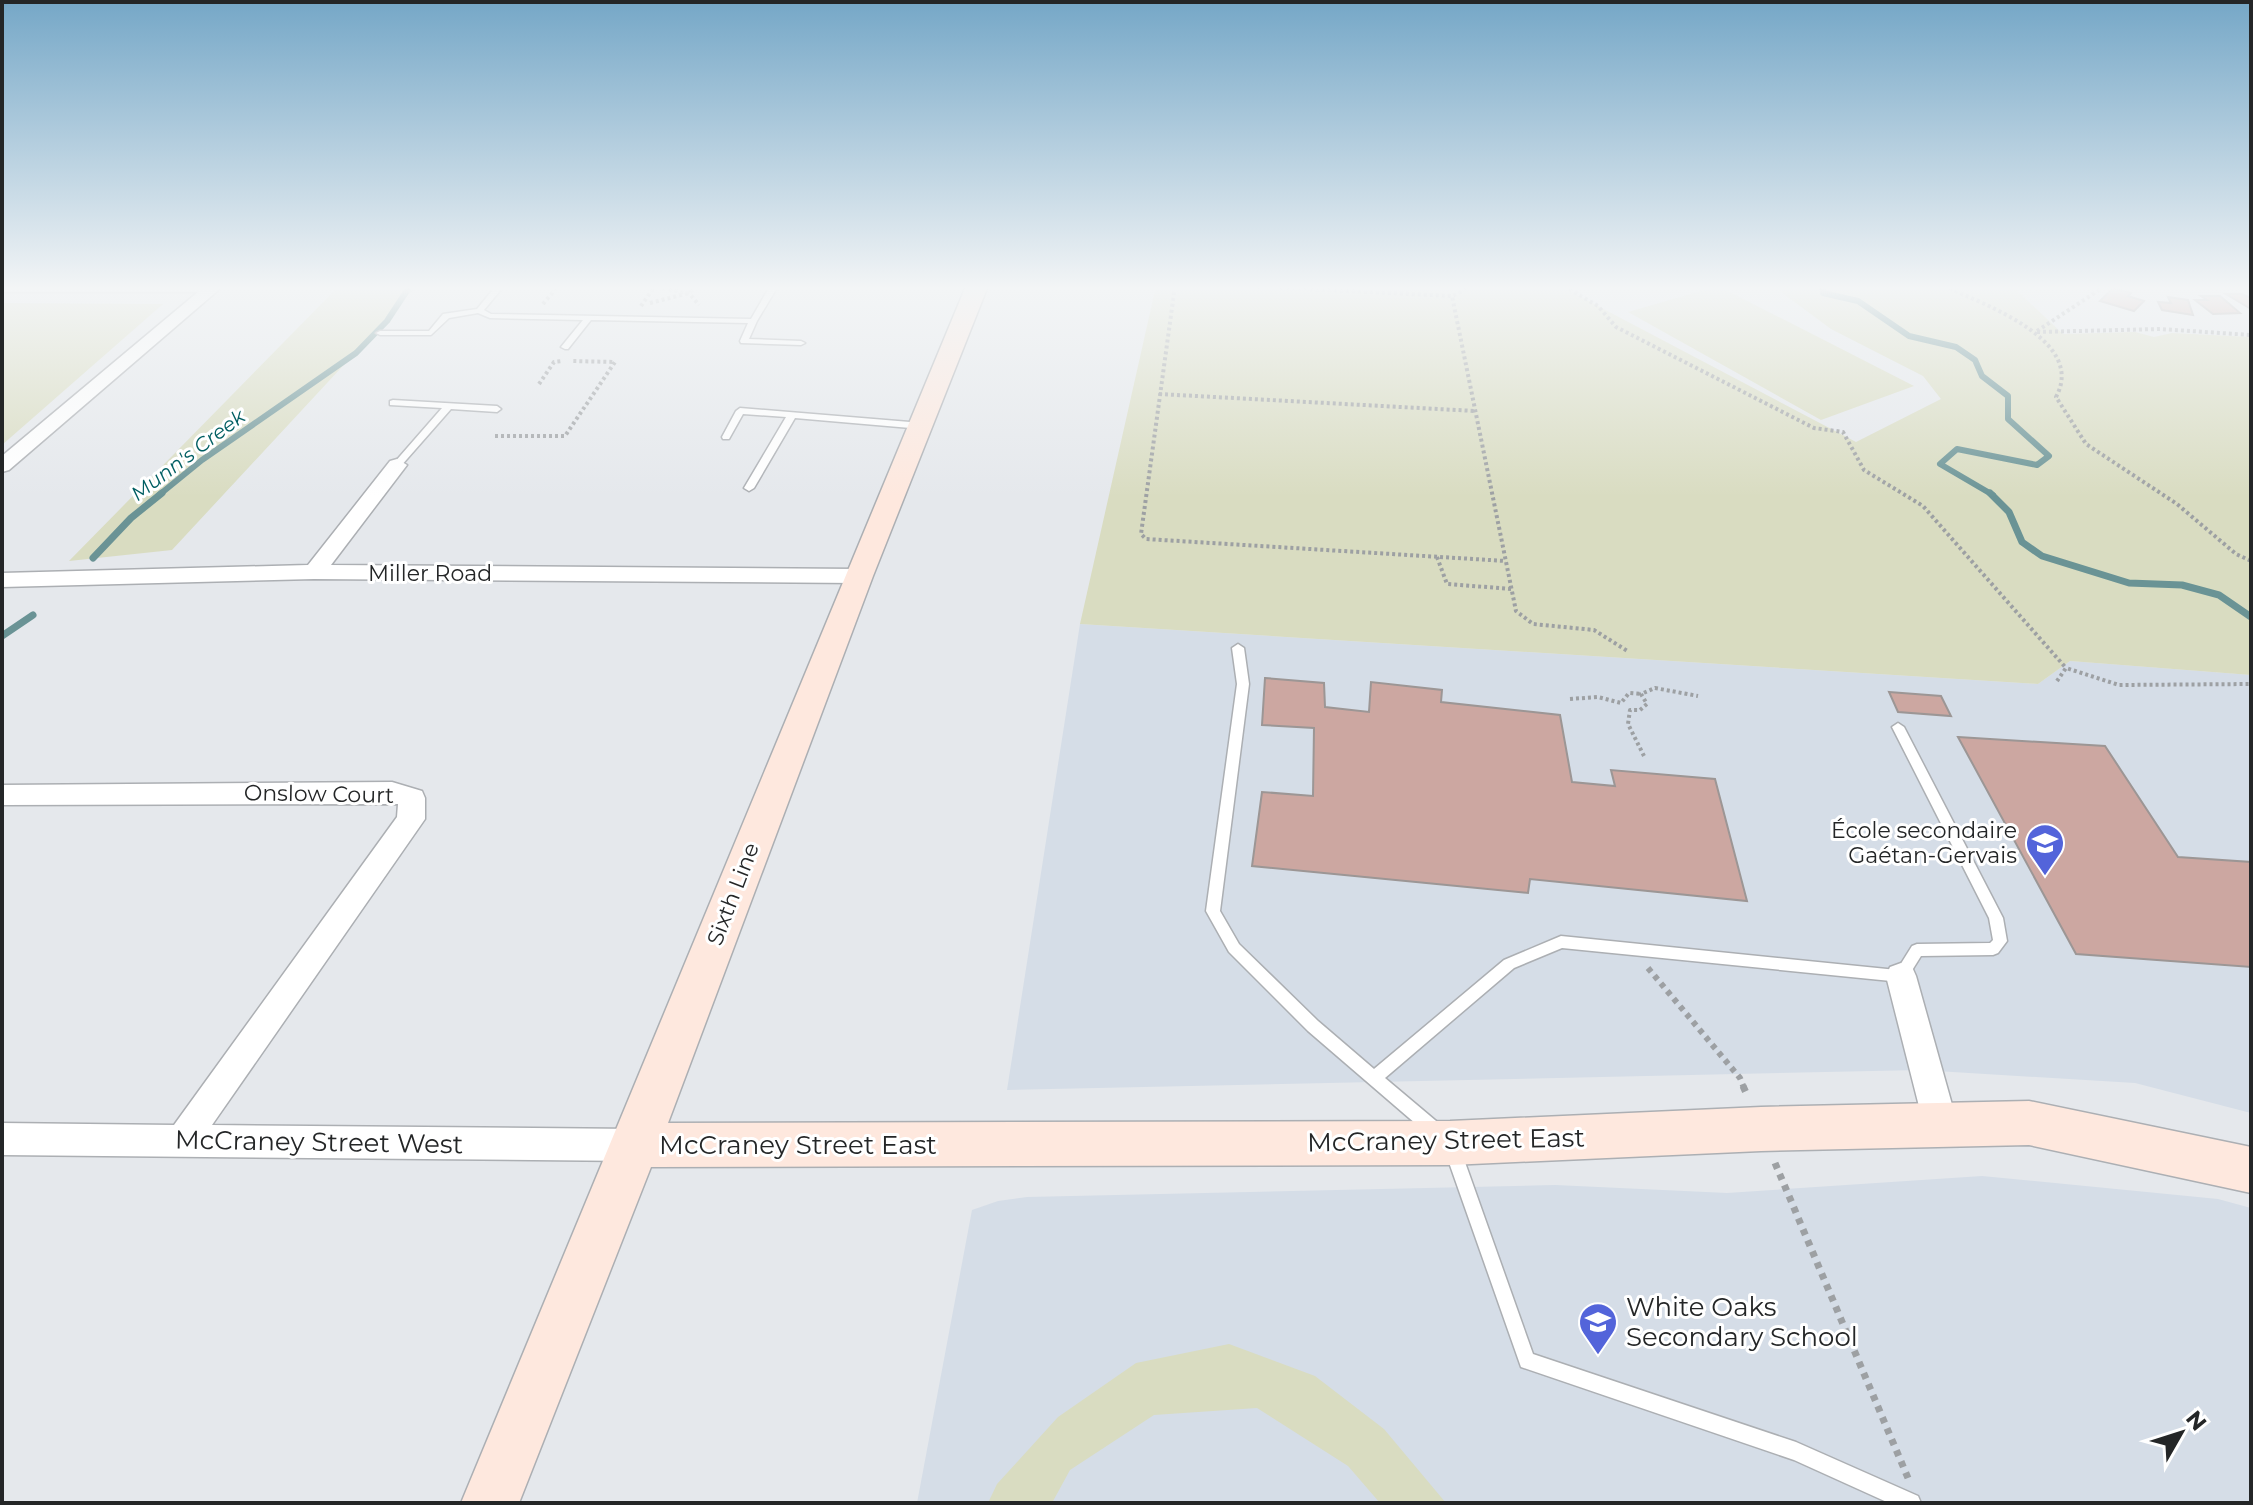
<svg xmlns="http://www.w3.org/2000/svg" width="2253" height="1505" font-family="Montserrat,sans-serif">
<style>
.built{fill:#d5dde7}
.green{fill:#d9dcc1}
.lines{fill:none;stroke-linecap:round;stroke-linejoin:round}
.stream-far1{stroke:#6a9395;stroke-width:6}
.stream{stroke:#6a9395;stroke-width:7}
.building{fill:#cca7a1;stroke:#9c9695;stroke-width:2}
.lane-casing{stroke:#acafb3;stroke-width:3}
.street-casing{stroke:#acafb3;stroke-width:3}
.secondary-casing{stroke:#acafb3;stroke-width:3}
.path-far2{stroke:#9da0a3;stroke-width:4;stroke-dasharray:3 3;stroke-linecap:butt}
.path-far1{stroke:#9da0a3;stroke-width:6;stroke-dasharray:5 5;stroke-linecap:butt}
.path{stroke:#9da0a3;stroke-width:7;stroke-dasharray:6 6;stroke-linecap:butt}
.lane{fill:#fff;fill-rule:evenodd}
.street{fill:#fff;fill-rule:evenodd}
.secondary{fill:#fee8de;fill-rule:evenodd}
.labels{text-anchor:middle;dominant-baseline:central;stroke-width:6;stroke-linejoin:round;paint-order:stroke}
.far-water-label{font-size:20px;font-style:italic;fill:#005e62;stroke:#fff}
.street-label{font-size:22px;fill:#242627;stroke:#fff}
.poi-label{font-size:22px;fill:#242627;stroke:#fff;text-anchor:end}
.near-street-label{font-size:26px;fill:#242627;stroke:#fff}
.near-poi-label{font-size:26px;fill:#242627;stroke:#fff;text-anchor:start}
</style>
<rect width="100%" height="100%" fill="#e5e8ec"/>
<path class="built" d="M1080,624L2038,684L2070,661L2251,675V1113L2135,1083L1920,1070L1007,1090Z
M1982,1176L2218,1199L2251,1208V1503H917L972,1210L998,1201L1027,1197L1555,1185L1727,1193Z"/>
<path class="green" d="M339,286H417L172,550L69,561Z
M1156,286H1560L1856,442L1941,399L1923,376L1831,329L1773,286H2012L2063,334L2135,332L2154,337L2172,333L2251,337V675L2070,661L2038,684L1080,624Z
M1718,286L1914,386L1821,420L1628,312Z
M2,303L163,304L2,445Z
M1229,1344L1315,1376L1384,1429L1446,1503H1380L1348,1466L1257,1408L1154,1415L1070,1470L1052,1503H988L997,1484L1058,1417L1136,1363Z"/>
<g class="lines">
<path class="stream-far1" d="M1822,286L1823,293L1858,301L1909,336L1956,347L1975,360L1982,376L2008,396V419L2049,456L2037,465L1957,449L1940,464L1993,495
M159,495L202,460L356,353L387,321L410,286"/>
<path class="stream" d="M1990,493L2009,512L2022,542L2042,556L2129,583L2182,585L2219,595L2251,617
M93,558L131,518L162,493
M2,636L33,615"/>
</g>
<path class="building" d="M2113,288L2131,293L2128,296L2144,301L2134,311L2100,301Z
M2226,294H2242L2251,298V309Z
M2201,296H2220L2240,313L2213,314L2195,300H2207Z
M2168,297L2188,300L2193,315L2162,310L2158,302L2171,303Z
M1265,678L1324,683L1325,707L1369,712L1371,682L1442,690L1441,702L1560,715L1572,782L1615,786L1611,770L1715,779L1747,901L1530,879L1528,893L1252,866L1262,792L1313,796L1314,728L1262,725Z
M1889,692L1941,696L1951,716L1898,712Z
M1958,737L2105,746L2178,857L2251,862V967L2076,954Z"/>
<g class="lines">
<g class="lane-casing">
<path id="lane" d="M496,286H504L484,310L491,314L751,319L770,286H778L757,321L749,339L801,341L805,343L801,345L741,343L740,341L748,323L591,320L568,349H565L561,347L583,320L490,318L478,313L449,318L431,335H380L376,333L380,331H429L443,314L477,309Z
M393,400L497,406L501,409L497,412L451,409L400,467L397,468L392,465L394,463L442,408L390,405V401Z
M740,408L922,423L926,426L922,429L795,418L754,488L749,491L744,488L786,417L743,414L729,439H723L722,437L736,411Z
M1238,644L1244,648L1249,684L1220,911L1239,944L1318,1021L1374,1069L1504,960L1561,936L1897,970L1912,946L1917,944L1990,943L1993,940L1989,918L1892,727L1898,723L1904,727L2003,918L2007,941L1998,953L1993,955L1921,956L1906,980L1901,982L1562,948L1514,968L1385,1078L1442,1126L1444,1131L1442,1136L1436,1138L1430,1136L1308,1031L1229,952L1206,911L1237,684L1232,648Z
M1453,1144L1459,1146L1461,1151L1533,1354L1796,1442L1918,1496L1921,1503H1889L1794,1460L1521,1367L1445,1151L1447,1146Z"/>
</g>
<g class="street-casing">
<path id="street" d="M2,286H223L9,470L2,472V456L198,292H2Z
M397,459L407,465L331,565L858,569L869,576L858,583L314,579L2,587V573L308,565L390,461Z
M392,782L422,791L425,798V819L212,1125L636,1129L648,1134L653,1145L648,1156L636,1161L2,1155V1123L174,1125L397,817L398,804L2,805V785Z
M1901,963L1912,967L1916,976L1958,1126L1953,1137L1941,1142L1929,1137L1924,1126L1886,976L1890,967Z"/>
</g>
<g class="secondary-casing">
<path id="secondary" d="M966,286H988L873,576L668,1123L1450,1121L1761,1107L2029,1101L2251,1147V1193L2029,1145L1761,1151L1450,1165L651,1167L519,1503H461Z"/>
</g>
<path class="path-far2" d="M651,286L689,293L699,305
M1175,286L1141,534L1146,539L1506,561
M1244,286L1452,296
M1472,286L1452,296L1516,611L1533,624L1594,630L1629,652
M1564,286L1598,306L1616,327L1814,428L1843,432L1864,470L1923,506L2066,668
M1944,286C1983,304 2087,340 2056,397L2086,444L2177,504L2236,554L2251,561
M650,303L689,293L696,286
M543,304L558,286
M641,306L654,287
M2037,331L2105,286
M2037,332L2160,329L2251,335
M539,384L554,362L562,361
M1159,394L1475,411
M495,436H565L615,362L572,361
M1437,557L1447,584L1512,589
M2057,681L2066,668L2119,685L2251,684
M1570,699L1598,697L1621,703L1629,693L1641,694
M1644,756L1628,724L1630,710H1640L1647,704L1641,694L1655,688L1698,696"/>
<path class="path-far1" d="M1648,968L1740,1078L1744,1088"/>
<path class="path" d="M1743,1086L1747,1095
M1775,1163L1908,1478"/>
<use href="#lane" class="lane"/>
<use href="#street" class="street"/>
<use href="#secondary" class="secondary"/>
</g>
<linearGradient id="sky" x2="0" y2="1"><stop stop-color="#75a7c7"/><stop offset="0.58" stop-color="#f3f5f6"/><stop offset="1" stop-color="#f3f5f6" stop-opacity="0"/></linearGradient>
<rect width="2253" height="497" fill="url(#sky)"/>
<defs>
<g id="school-pin" transform="scale(2)"><path d="M0 17L-7.5 6A9.5 9.5 0 1 1 7.5 6Z" fill="#5364da" stroke="#fff"/><path d="M0-5L7-2L0 1L-7-2ZM-4 1L0 2.5L4 1V4Q0 6-4 4Z" fill="#fff"/></g>
</defs>
<g fill-rule="evenodd">
<use href="#school-pin" x="2045" y="843"/>
<use href="#school-pin" x="1598" y="1322"/>
</g>
<g class="labels">
<g class="far-water-label">
<text transform="translate(188 455) rotate(-37)">Munn's Creek</text>
</g>
<g class="street-label">
<text x="430" y="573">Miller Road</text>
<text transform="translate(319 794) rotate(1)">Onslow Court</text>
<text transform="translate(733 894) rotate(-69)">Sixth Line</text>
</g>
<g class="poi-label">
<text x="2017" y="830">École secondaire<tspan x="2017" dy="25">Gaétan-Gervais</tspan></text>
</g>
<g class="near-street-label">
<text transform="translate(1446 1140) rotate(-1)">McCraney Street East</text>
<text transform="translate(319 1142) rotate(1)">McCraney Street West</text>
<text x="798" y="1145">McCraney Street East</text>
</g>
<g class="near-poi-label">
<text x="1626" y="1307">White Oaks<tspan x="1626" dy="30">Secondary School</tspan></text>
</g>
</g>
<rect width="2253" height="1505" fill="none" stroke="#242627" stroke-width="8"/>
<g transform="translate(2181 1433) rotate(51)" stroke="#ffffff" stroke-width="6" paint-order="stroke">
<path d="M0-6L14 30L0 20L-14 30Z" fill="#242627"/>
<text y="-12" font-size="22" font-weight="bold" text-anchor="middle" fill="#242627">N</text>
</g>
</svg>
